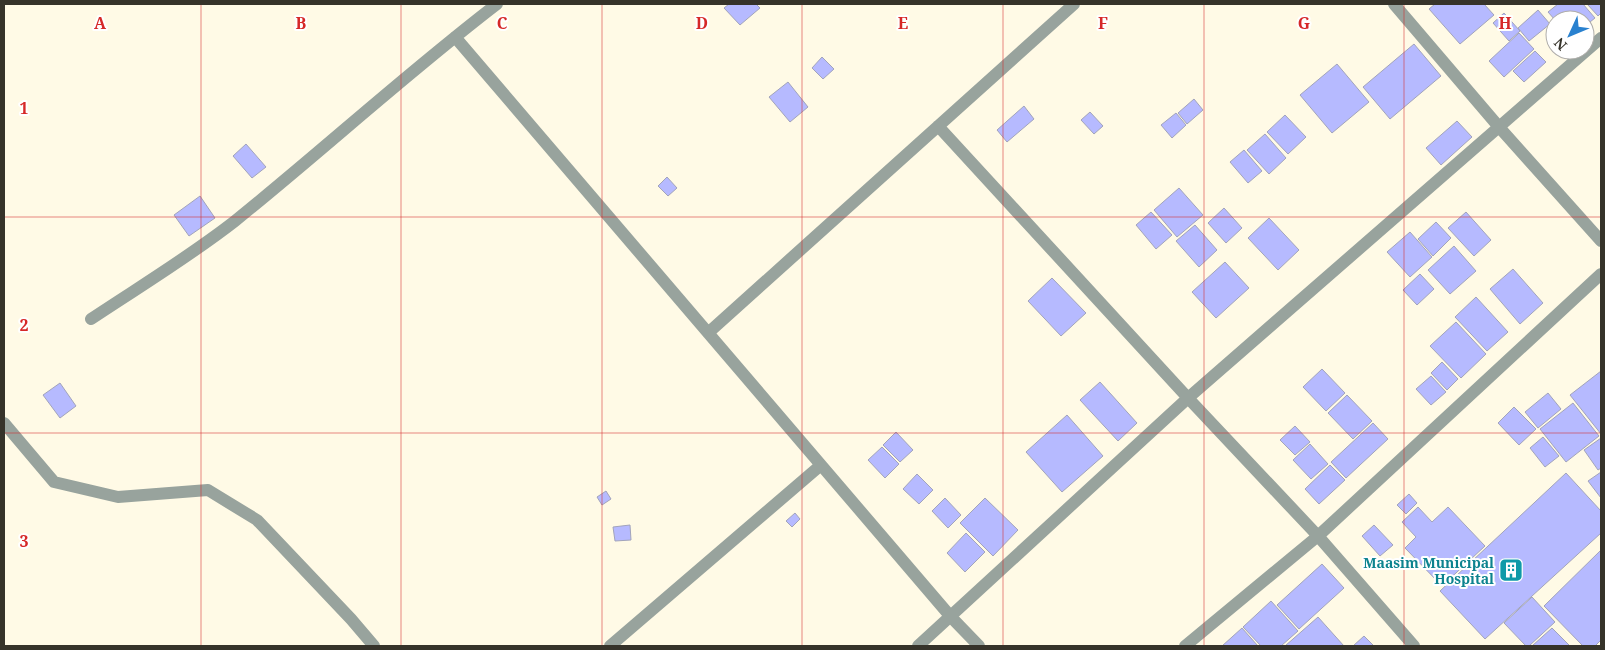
<svg xmlns="http://www.w3.org/2000/svg" width="1605" height="650" font-family="'Noto Serif',serif">
<style>
.building{fill:#b6baff;stroke:#a2a4bb}
.lines{fill:none;stroke-linecap:round;stroke-linejoin:round}
.minor{stroke:#98a39d;stroke-width:12}
.grid{fill:none;stroke:#d62828;stroke-width:1;stroke-opacity:0.55}
.labels{text-anchor:middle;dominant-baseline:central;stroke-width:4;stroke-linejoin:round;paint-order:stroke}
.culture-label{font-size:14px;font-weight:bold;fill:#0d838f;stroke:#fff;text-anchor:end}
.grid-label{font-size:16px;text-anchor:middle;font-weight:bold;fill:#d62828;stroke:#fff;stroke-width:4;stroke-linejoin:round;paint-order:stroke}
</style>
<rect width="100%" height="100%" fill="#fffae6"/>
<path class="building" d="M729,4H756L760,8L740,25L724,8Z
M1435,4H1484L1494,15L1460,44L1429,9Z
M1558,4H1583L1595,18L1585,26V20H1555L1548,12Z
M1587,4H1601V13L1598,16Z
M1538,10L1550,24L1529,41L1518,28Z
M1504,13L1520,31L1509,41L1493,23Z
M1519,33L1534,49L1504,77L1489,61Z
M1414,44L1441,76L1390,119L1363,87Z
M1535,51L1546,62L1524,82L1513,71Z
M822,57L834,69L823,79L812,68Z
M1337,64L1369,102L1332,133L1300,95Z
M788,82L808,107L790,122L769,97Z
M1194,99L1203,110L1187,124L1178,113Z
M1024,106L1034,119L1007,142L997,130Z
M1090,112L1103,126L1094,134L1081,120Z
M1176,113L1186,125L1172,138L1161,125Z
M1285,115L1306,137L1288,154L1267,132Z
M1457,121L1472,137L1441,165L1426,148Z
M1265,134L1286,158L1269,174L1247,150Z
M246,144L266,167L252,178L233,156Z
M1244,150L1262,171L1248,183L1230,162Z
M667,177L677,188L668,196L658,186Z
M1179,188L1203,215L1177,237L1154,210Z
M200,196L215,218L189,236L174,215Z
M1224,208L1242,228L1226,243L1208,223Z
M1151,212L1172,235L1156,249L1136,225Z
M1466,212L1491,240L1474,256L1448,228Z
M1269,218L1299,250L1278,270L1248,238Z
M1436,222L1451,238L1433,256L1418,239Z
M1195,225L1217,250L1199,267L1176,241Z
M1410,232L1432,257L1410,277L1387,252Z
M1454,246L1476,271L1450,294L1428,270Z
M1225,262L1249,288L1216,318L1192,292Z
M1513,269L1543,303L1520,324L1490,289Z
M1420,274L1434,289L1417,305L1403,290Z
M1052,278L1086,313L1061,336L1028,301Z
M1476,297L1508,332L1487,351L1455,317Z
M1456,322L1486,354L1461,378L1430,346Z
M1442,362L1458,379L1447,390L1431,373Z
M1322,369L1345,393L1326,411L1303,387Z
M1601,371V434L1570,395Z
M1431,376L1446,392L1431,405L1416,389Z
M1100,382L1137,423L1118,441L1080,400Z
M60,383L76,406L60,418L43,395Z
M1548,393L1561,409L1538,428L1525,412Z
M1347,395L1372,421L1353,439L1328,413Z
M1573,403L1599,436L1566,462L1540,429Z
M1514,407L1536,429L1519,445L1498,423Z
M1067,415L1103,456L1062,492L1026,452Z
M1373,423L1388,439L1346,478L1331,462Z
M1295,426L1310,442L1295,455L1280,440Z
M896,432L913,450L900,462L883,445Z
M1543,437L1559,456L1545,467L1530,448Z
M1601,438V468L1598,470L1584,450Z
M1310,444L1328,464L1311,479L1293,460Z
M882,447L899,464L885,478L868,460Z
M1330,465L1345,480L1319,504L1305,489Z
M1601,472V498L1588,481Z
M1566,473L1601,511V533L1485,639L1440,591Z
M917,474L933,490L919,504L903,489Z
M606,491L611,499L602,505L597,497Z
M1409,494L1417,503L1406,514L1397,505Z
M945,498L961,515L948,528L932,511Z
M985,498L1018,530L993,556L960,523Z
M1418,507L1432,522L1448,507L1485,546L1442,586L1405,548L1416,537L1402,522Z
M795,513L800,519L792,527L786,521Z
M630,525L631,540L615,541L613,527Z
M1374,525L1393,545L1380,556L1362,536Z
M966,533L985,552L965,572L947,553Z
M1601,550V640L1595,646H1583L1544,606Z
M1322,564L1344,588L1299,629L1277,605Z
M1532,597L1555,622L1529,646H1526L1504,623Z
M1271,601L1298,631L1281,646H1261L1243,627Z
M1318,617L1344,646H1285Z
M1242,628L1258,646H1222Z
M1552,628L1570,646H1532Z
M1364,636L1374,646H1353Z"/>
<g class="lines">
<path class="minor" d="M1394,4L1499,127L1601,241
M455,37L951,617L979,646
M91,319C139,287 189,257 235,221C323,150 407,73 497,4
M708,333L1074,4
M4,423L54,482L118,497L208,490L257,520L351,619L374,646
M610,646L821,465
M918,646L1188,398L938,126
M1185,646L1318,536L1601,274
M1414,646L1318,536L1188,398L1601,38"/>
</g>
<path class="grid" d="M201,4V646M401,4V646M602,4V646M802,4V646M1003,4V646M1204,4V646M1404,4V646M4,217H1601M4,433H1601"/>
<defs>
<g id="building-square" transform="scale(1.25)"><rect x="-9" y="-9" width="18" height="18" rx="4" fill="#0f9aa8" stroke="#fff"/><path d="M-4-6H4V6H1V3H-1V6H-4ZM-2.5-4.3h1.7v1.8h-1.7ZM.8-4.3h1.7v1.8H.8ZM-2.5-1h1.7V.8h-1.7ZM.8-1h1.7V.8H.8Z" fill="#fff"/></g>
</defs>
<g fill-rule="evenodd">
<use href="#building-square" x="1511" y="570"/>
</g>
<g class="labels">
<g class="culture-label">
<text x="1494" y="562">Maasim Municipal<tspan x="1494" dy="16">Hospital</tspan></text>
</g>
</g>
<g class="grid-label">
<text x="100" y="29">A</text>
<text x="301" y="29">B</text>
<text x="502" y="29">C</text>
<text x="702" y="29">D</text>
<text x="903" y="29">E</text>
<text x="1103" y="29">F</text>
<text x="1304" y="29">G</text>
<text x="1505" y="29">H</text>
<text x="24" y="114">1</text>
<text x="24" y="331">2</text>
<text x="24" y="547">3</text>
</g>
<rect width="1605" height="650" fill="none" stroke="#36332a" stroke-width="10"/>
<g transform="translate(1570 35) rotate(226)"><circle r="24" fill="#ffffff" stroke="#afadaa"/>
<path d="M0-4L9 19L0 12L-9 19Z" fill="#2981cf"/>
<text y="-8" font-size="14" font-weight="bold" text-anchor="middle" fill="#36332a">N</text>
</g>
</svg>
